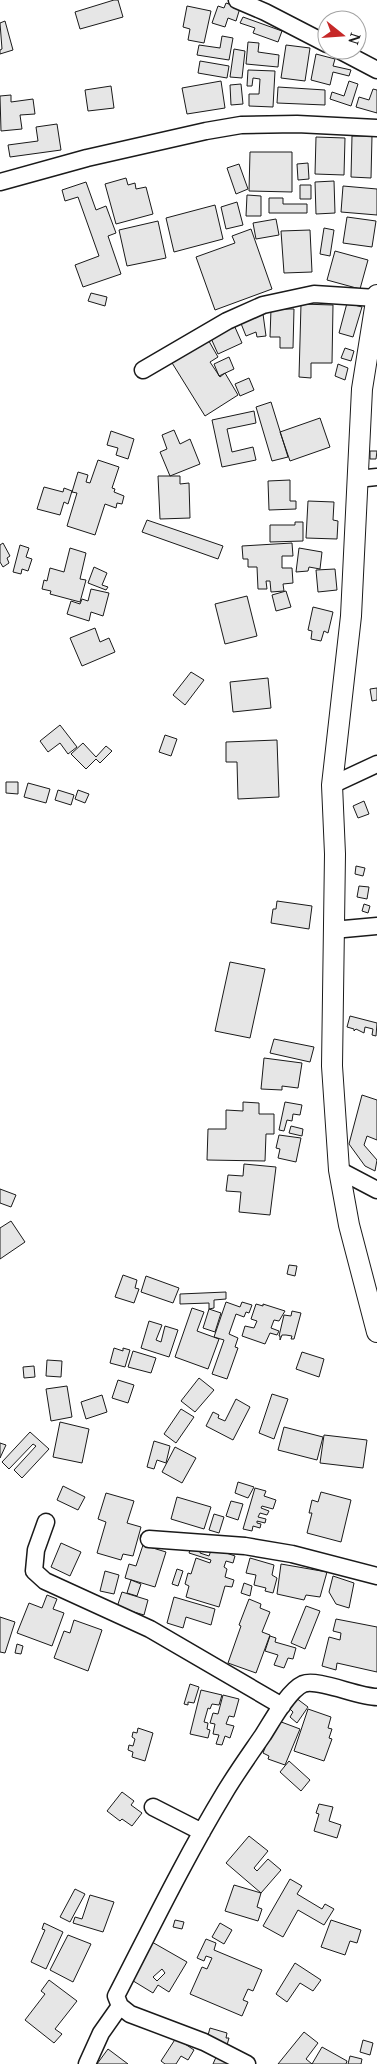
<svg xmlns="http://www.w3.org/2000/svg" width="377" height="2064" font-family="'Noto Serif',serif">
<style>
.building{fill:#e6e6e6;stroke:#1a1a1a;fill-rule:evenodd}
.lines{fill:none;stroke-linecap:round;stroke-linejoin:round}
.minor-casing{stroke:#1a1a1a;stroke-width:19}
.tertiary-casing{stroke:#1a1a1a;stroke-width:22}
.minor{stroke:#fff;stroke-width:16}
.tertiary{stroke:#fff;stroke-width:20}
</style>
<rect width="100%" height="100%" fill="#fff"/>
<path class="building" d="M114,0H118L123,17L80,29L75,12Z
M226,3L240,8L236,21L228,18L225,27L212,23L218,6L224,8Z
M187,6L211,11L204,43L188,40L190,29L183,27Z
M243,17L282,31L278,42L253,33L255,28L240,23Z
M5,21L13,50L0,54V50L2,49L0,23Z
M222,36L233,38L229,60L197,55L199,45L220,48Z
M248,42L259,43L258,52L279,55L278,67L246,64Z
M286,45L310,48L305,81L281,78Z
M234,49L245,51L242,78L230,77Z
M316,54L335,59L333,66L351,70L349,76L333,72L330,85L311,80Z
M200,61L229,66L227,78L198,73Z
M248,70L275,71L273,107L249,106V94H259L260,79L253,78L252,86H247Z
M221,81L225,108L187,114L182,88Z
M349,81L358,84L351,106L330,99L332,92L344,96Z
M241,84L243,104L231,105L230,85Z
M111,86L114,108L88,111L85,90Z
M278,87L325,90V105L277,103Z
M373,89L377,90V113L356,107L359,97L369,100Z
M11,95V102L33,99L35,114L20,115L22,129L1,131L0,96Z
M57,124L61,150L10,157L8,145L38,141L36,127Z
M352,136H372L371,178L351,177Z
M316,137L345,138L344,175L315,174Z
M250,152H292V192L249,191Z
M308,163L309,179L298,180L297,164Z
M239,164L248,189L236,194L227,168Z
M126,178L128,185L135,183L136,189L146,187L153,214L116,224L105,184Z
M334,181L335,213L316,214L315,182Z
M86,182L96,210L106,206L116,233L108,236L121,274L83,287L75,265L99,256L78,197L65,201L62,190Z
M300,185H311V199H300Z
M343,186L377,189V215L341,212Z
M247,195L261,196V216H246Z
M269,198H283V204H307V213H269Z
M237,202L243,225L226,229L221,207Z
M215,205L223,239L174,252L166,218Z
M347,217L376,221L372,247L343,243Z
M276,219L279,235L256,239L253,223Z
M158,221L166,258L127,266L119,230Z
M324,228L334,230L330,256L320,254Z
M251,229L272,289L215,310L196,257L235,243L232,236Z
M310,230L312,272L284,273L281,231Z
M335,251L368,260L360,289L327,280Z
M91,293L107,297L105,306L88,301Z
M347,303L362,307L353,337L339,333Z
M301,304L333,305L332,363H311V378L299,377Z
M271,309H294L293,348H280V337H270Z
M263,314L266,336L257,337L256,332L246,336L240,321Z
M234,325L242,343L218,354L210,336Z
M206,336L218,357L210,362L220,377L225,373L238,395L205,416L169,358Z
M345,348L354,351L351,361L341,358Z
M229,357L234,369L219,376L214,364Z
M338,364L348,368L345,380L335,376Z
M249,378L254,390L240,396L235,384Z
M271,402L288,457L272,461L256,407Z
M254,411L256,423L227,429L232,452L253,447L256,460L222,467L212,420Z
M320,418L330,447L290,461L280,432Z
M174,430L180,444L190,439L200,464L170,476L160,452L167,449L162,435Z
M111,431L134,439L128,459L116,455L118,448L107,445Z
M370,451H377L376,459H370Z
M98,460L119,467L112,488L115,489L114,492L124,496L122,504L117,503L116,508L105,504L95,535L67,526L77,493L72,492L78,472L88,475L86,482L90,483Z
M158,476H180V484L189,483L190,518L160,519Z
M290,480V501H296V509L269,510L268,481Z
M44,487L63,492L64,488L72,491L68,504L64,502L60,515L37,509Z
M308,501L334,502L333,520L338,521L337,539L306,538Z
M147,520L223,546L218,559L142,532Z
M295,522H303V541L270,542V525H295Z
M3,543L10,556L7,558L9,563L3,567L0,562V545Z
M292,543L293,556H282V568H292L293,583L283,584L284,591L271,592L270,581H266L267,589H258L257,567H248V559H243L242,546Z
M20,545L29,548L26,557L32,559L28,571L22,569L21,574L13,572Z
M70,548L86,553L80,579L86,580L80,602L50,594L51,591L42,589L44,580L47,581L50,568L64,572Z
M299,548L322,552L320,569L309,567L308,571L296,572Z
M94,567L107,573L102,585L108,587L106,590L88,583Z
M335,569L337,590L318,592L316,570Z
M91,589L109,593L103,616L91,612L89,621L67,614L71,601L80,604L82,599L88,601Z
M286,591L291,607L276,611L272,595Z
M247,596L257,636L225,644L215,604Z
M313,607L333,612L328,633L324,631L321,641L311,639L312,631L308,630Z
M95,628L100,642L109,638L115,652L82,666L70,638Z
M191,672L204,680L185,705L173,695Z
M268,678L271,708L233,712L230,682Z
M377,688V700L372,701L370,689Z
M60,725L77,747L68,754L60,743L48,752L40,741Z
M165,735L177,739L171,756L159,752Z
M277,740L279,797L238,799L237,762H226V742Z
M83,743L96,757L106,746L112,751L100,763L96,759L86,769L71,754Z
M6,782H18V794L6,793Z
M28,783L50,789L46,803L24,797Z
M58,790L74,795L71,805L55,800Z
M78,790L89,794L85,803L75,799Z
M364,801L369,814L358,818L353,806Z
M356,866L365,868L363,876L355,874Z
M359,886L369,887L367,899L357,897Z
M277,901L312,906L309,929L271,923L273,909H276Z
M364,904L370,906L368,913L362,911Z
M230,962L265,969L250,1038L215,1031Z
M350,1016L377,1023L376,1036L372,1035L373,1029L365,1027L364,1033L356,1029L354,1031V1029L347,1027Z
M274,1039L314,1047L310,1062L270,1053Z
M264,1058L302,1063L298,1088L282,1086V1090L261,1089Z
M362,1095L377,1100V1140L367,1136L364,1145L377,1160L375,1171L365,1166L349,1144Z
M243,1102L259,1103V1114H274V1134H266L265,1161L207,1160L208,1129H226V1110L243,1111Z
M285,1102L302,1105L300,1115L293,1114L292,1121L287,1120L284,1131L279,1130Z
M291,1126L303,1129L302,1136L289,1133Z
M279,1135L301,1138L296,1162L278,1158L280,1149L276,1148Z
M244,1164L276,1167L270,1215L239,1212L241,1192L226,1191L228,1175L243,1176Z
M0,1189L16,1195L11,1207L0,1203Z
M11,1221L25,1242L0,1259V1228Z
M289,1265L297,1266L295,1276L287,1274Z
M123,1275L137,1280L135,1288L139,1289L134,1303L115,1297Z
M146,1276L179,1288L173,1303L141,1292Z
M226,1292V1299L214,1300V1308L209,1309V1303L180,1304V1294Z
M226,1302L240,1307L242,1302L252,1305L249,1313L246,1312L244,1317L236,1314L229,1334L238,1338L235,1347L238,1348L227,1379L212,1374L224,1340L214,1337Z
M256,1304L263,1306V1304L285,1311L279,1321L274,1320L271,1328L279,1331L277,1335L270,1333L265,1344L242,1336L245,1326L254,1328L257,1321L251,1319Z
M192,1308L204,1312L197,1331L219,1339L208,1369L175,1357Z
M209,1309L221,1313L215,1332L203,1328Z
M292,1311L301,1313L294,1339H291L292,1336L286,1335H282L280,1340V1336H279L284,1315L291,1316Z
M149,1321L162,1325L156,1340L161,1342L165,1326L178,1330L169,1357L141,1348Z
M114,1348L123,1351V1348L130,1350L125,1367L110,1363Z
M133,1351L156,1358L151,1373L128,1367Z
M302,1352L324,1359L319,1377L296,1369Z
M47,1360L62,1361L61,1377L46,1376Z
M34,1366L35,1377L24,1378L23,1367Z
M199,1378L214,1390L195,1412L181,1401Z
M118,1380L134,1385L128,1403L112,1398Z
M67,1386L72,1417L51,1421L46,1389Z
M272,1394L288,1399L274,1439L259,1433Z
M102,1395L107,1412L86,1419L81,1402Z
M236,1399L250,1407L233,1440L206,1426L213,1412L219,1415L218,1418L225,1421Z
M181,1409L194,1417L176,1443L164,1434Z
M60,1422L89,1429L82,1463L53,1457Z
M284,1427L323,1437L317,1460L278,1450Z
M30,1432L49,1449L22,1478L14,1470L36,1446L33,1444L9,1469L2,1462Z
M324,1435L367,1440L363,1468L320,1463Z
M154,1441L170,1446L166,1463L157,1460L154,1469L147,1467Z
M0,1443L6,1445L0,1458Z
M175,1447L196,1458L182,1483L162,1472Z
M238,1482L254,1487L248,1498L235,1493Z
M63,1486L85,1497L78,1510L57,1500Z
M255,1488L266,1491L264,1496L276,1500L273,1509L262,1506L261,1508L269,1511L267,1515L260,1513L258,1517L266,1519L265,1523L257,1521V1523L261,1524L260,1528L253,1526L252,1531L243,1529Z
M321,1492L351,1500L341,1542L307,1533L312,1513H309L312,1500L318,1502Z
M106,1493L134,1501L127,1523L141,1527L133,1556L123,1554L121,1560L97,1553L106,1522L98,1519Z
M177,1497L211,1507L204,1529L171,1519Z
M231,1501L243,1504L238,1520L226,1516Z
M214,1514L224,1517L219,1533L209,1530Z
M61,1543L81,1552L70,1576L51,1567Z
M143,1545L166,1552L155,1587L125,1578L129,1564L136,1566Z
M192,1545L201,1548L200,1553L209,1556L212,1548L235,1556L233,1563L226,1561L224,1567L227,1569L225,1577L234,1580L232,1587L225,1586L219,1607L186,1597L189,1586L185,1584L188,1573L191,1574L196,1558L210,1563L211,1560L189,1553Z
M250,1558L274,1565L272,1575L277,1578L273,1593L265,1591L266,1588L254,1585L256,1575L246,1573Z
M281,1564L327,1572L320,1597L306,1595L304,1600L277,1594Z
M177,1569L183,1571L178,1586L172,1584Z
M105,1571L119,1575L114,1594L100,1591Z
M333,1576L354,1583L349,1608L336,1604L329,1592Z
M131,1580L141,1584L137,1596L127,1593Z
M244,1583L252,1586L250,1596L241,1593Z
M122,1592L148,1600L144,1615L117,1607Z
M47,1595L57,1599L53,1609L64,1613L52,1646L17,1633L29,1603L42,1608Z
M174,1597L215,1609L211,1625L186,1617L183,1628L167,1623Z
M249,1599L261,1604L260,1608L270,1612L262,1632L270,1635L256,1673L228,1663L241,1626L239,1625Z
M306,1606L320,1611L305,1649L291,1643Z
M0,1617L15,1622L5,1653L0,1652Z
M336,1619L377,1627V1672L337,1663L336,1670L322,1666L329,1637L340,1640L341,1633L333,1631Z
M74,1620L102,1630L88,1671L54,1658L64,1631L70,1633Z
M270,1636L276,1638L275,1642L296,1648L293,1659L288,1658L284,1668L274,1665L278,1655L265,1651Z
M17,1644L23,1646L21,1654L15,1653Z
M190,1684L199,1687L194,1703L188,1702V1705L184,1704Z
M201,1690L222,1695L219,1705L212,1704L210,1709L208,1708L204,1722L208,1723L207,1729L210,1730L208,1738L190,1734Z
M223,1695L239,1699L234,1717L229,1716L226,1724L234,1726L230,1738L225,1736L222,1745L216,1744L219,1735L213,1734L215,1724L210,1723L213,1713L218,1714Z
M296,1698L308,1707L297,1723L290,1717L293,1712L289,1708Z
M308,1709L331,1717L328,1728L332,1729L329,1738L332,1739L324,1761L294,1751Z
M276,1720L300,1729L285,1765L268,1759L269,1756L263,1753Z
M138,1728L153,1733L145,1761L132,1757L133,1752L128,1750L129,1745L133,1746L135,1739L132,1737L133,1732L137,1733Z
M289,1761L310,1780L301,1791L280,1772Z
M122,1792L134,1801L131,1805L142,1813L132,1826L122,1819L120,1821L107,1811Z
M319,1804L333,1807L329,1821L341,1825L337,1838L314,1831L319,1814L316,1813Z
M249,1836L268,1851L254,1868L257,1871L268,1859L281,1870L261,1893L226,1863Z
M290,1879L302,1886L297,1894L322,1909L325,1904L334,1909L324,1925L298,1910L283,1937L263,1926Z
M234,1885L261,1893L257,1907L262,1909L258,1921L225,1911Z
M75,1889L85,1894L70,1922L60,1917Z
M90,1895L114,1902L103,1932L73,1923L75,1917L82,1919Z
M175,1920L184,1922L182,1929L173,1927Z
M331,1920L361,1930L357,1943L350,1941L345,1955L321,1947Z
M44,1923L63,1932L46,1969L31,1962L45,1930L42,1929Z
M220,1923L232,1930L224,1944L212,1937Z
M68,1935L91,1944L73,1982L50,1970Z
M206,1939L216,1943L214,1950L262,1970L253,1991L248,1989L243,2000L248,2002L242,2016L190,1994L202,1967L207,1969L212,1958L206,1956L204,1961L197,1958Z
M152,1942L187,1962L169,1992L158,1985L153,1993L130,1979ZM162,1969L165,1973L157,1981L153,1977Z
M295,1963L321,1980L313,1991L300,1983L287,2002L276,1994Z
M49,1980L77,2001L55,2029L62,2034L54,2043L25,2020L45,1994L41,1991Z
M210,2028L227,2033L226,2038H229L227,2045L207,2039Z
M304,2032L318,2043L306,2059L312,2064H278Z
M176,2038L194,2050L188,2060L181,2056L176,2064H165L161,2061Z
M363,2040L373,2043L370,2055L360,2052Z
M322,2047L347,2061L346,2064H312Z
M108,2049L128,2064H97Z
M217,2055L235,2064H213Z
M350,2056L362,2059L361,2064H348Z"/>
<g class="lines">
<g class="minor-casing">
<path id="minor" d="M237,0L265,12L327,44
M339,50L377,70
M0,182L87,158L206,131L241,125L297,124L377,128
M143,370L227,321L263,305L314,294L376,298
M357,479L377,477
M332,785L377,764
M333,930L377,926
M339,1170L377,1190
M46,1522L36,1550L34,1571L45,1581L150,1629L282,1706
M149,1539L245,1546L292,1554L377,1576
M153,1807L202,1832
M87,2064L101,2033L120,2006
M247,2064L204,2042L130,2014L120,2006L116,1996C151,1928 185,1858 225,1792C237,1772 250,1754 263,1735C272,1721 288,1691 303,1684C317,1678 358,1697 377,1697"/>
</g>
<g class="tertiary-casing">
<path id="tertiary" d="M377,295L362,389L351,616L332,785L335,854L332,1066L339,1170L349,1225L377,1332"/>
</g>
<use href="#minor" class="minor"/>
<use href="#tertiary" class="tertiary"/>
</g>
<g transform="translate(342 35) rotate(107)"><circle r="24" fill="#ffffff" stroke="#a3a3a3"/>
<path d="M0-4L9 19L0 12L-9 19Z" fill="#c62828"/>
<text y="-8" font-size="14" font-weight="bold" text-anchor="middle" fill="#1a1a1a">N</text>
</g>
</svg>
